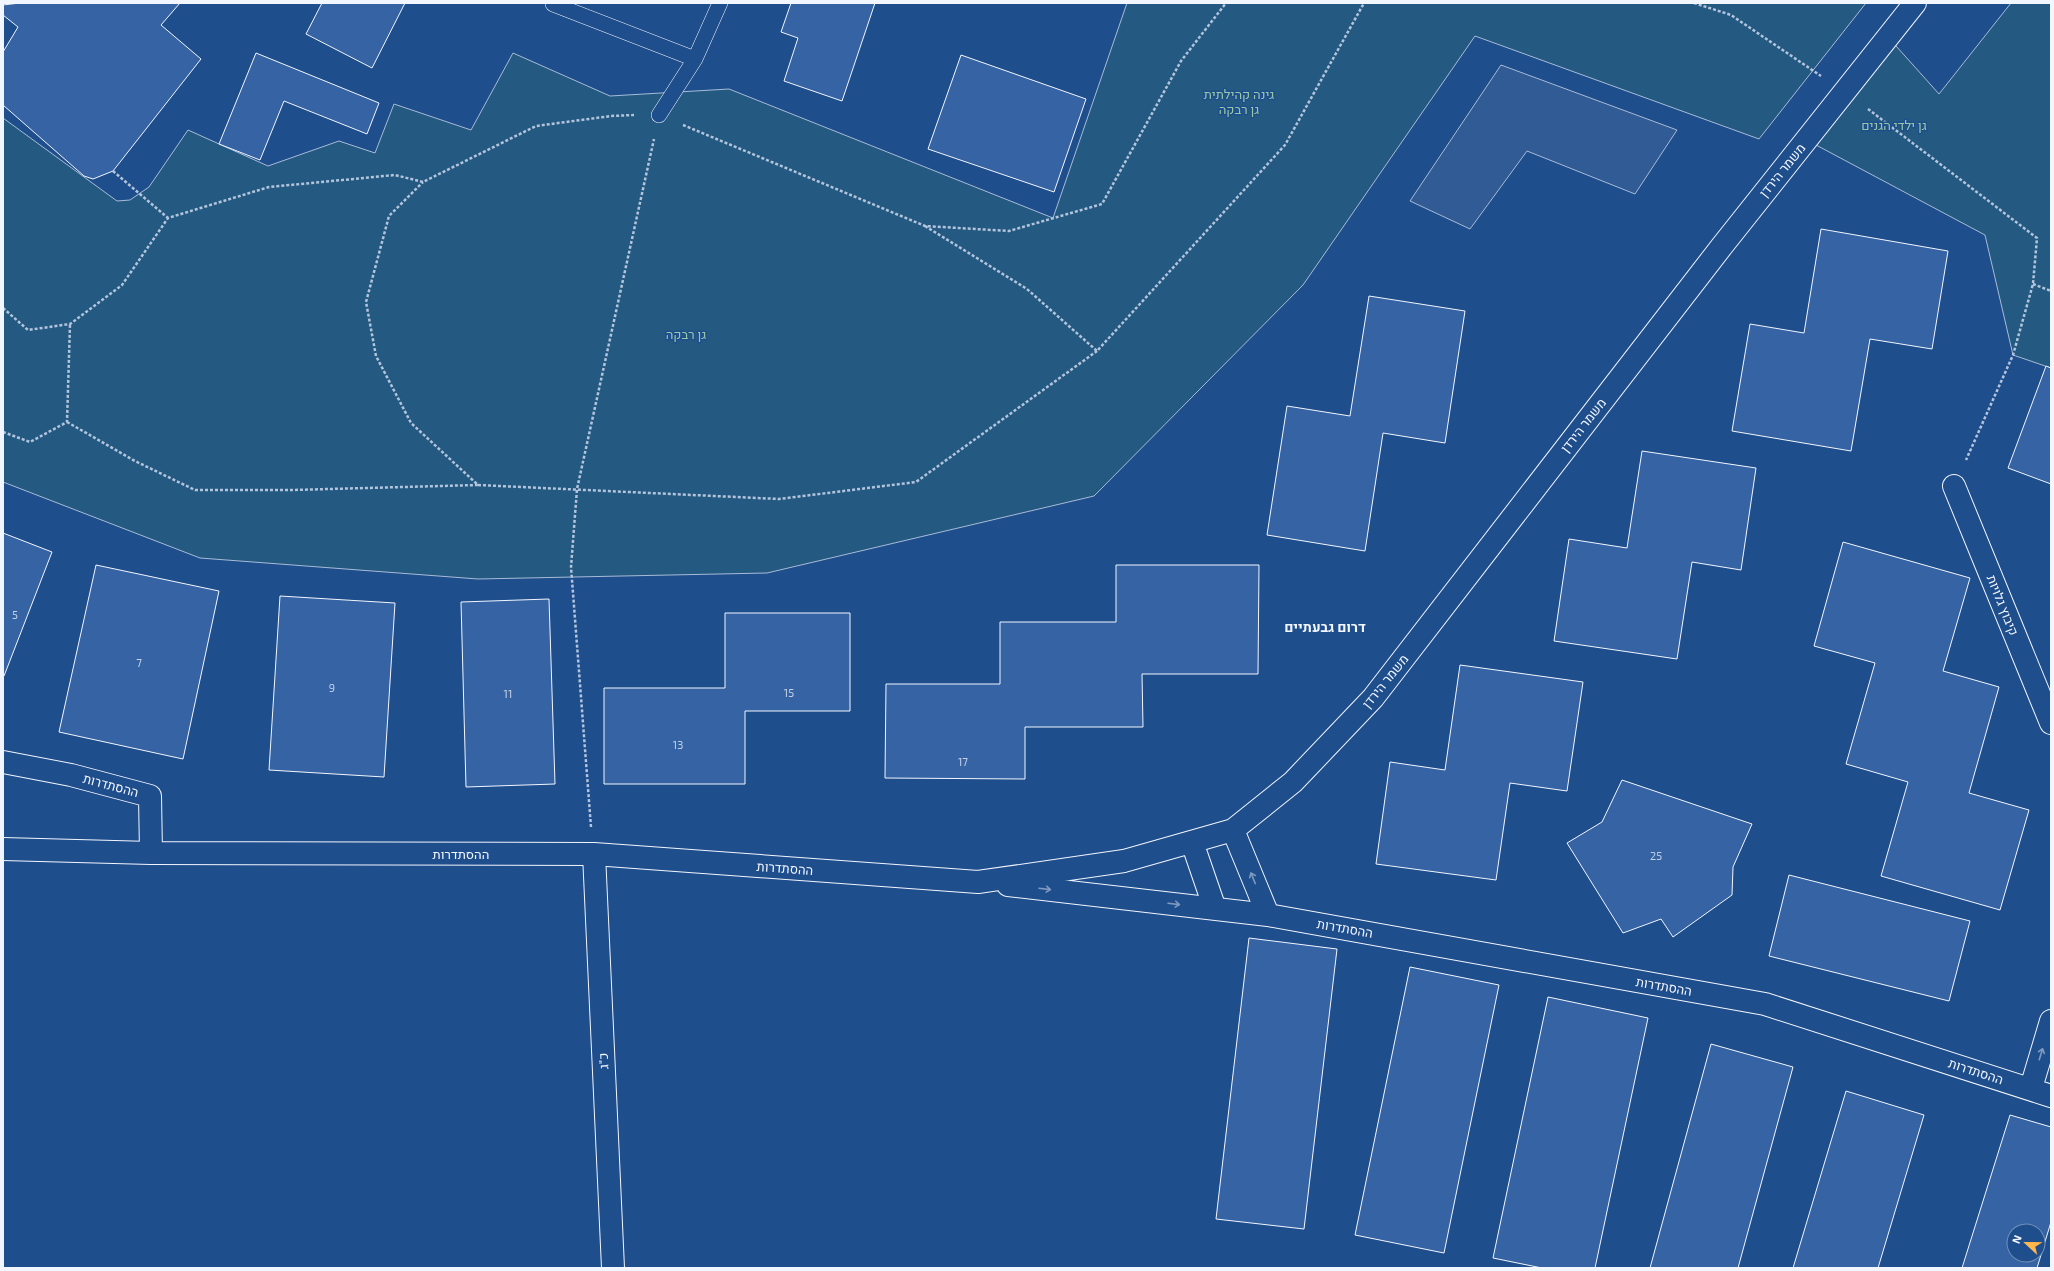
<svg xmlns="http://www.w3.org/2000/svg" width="2054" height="1271" font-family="'Exo 2',Heebo,sans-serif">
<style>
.green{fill:#245a82;stroke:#a8bbd7}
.parking{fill:#305b95;stroke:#a8bbd7}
.building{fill:#3563a3;stroke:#f2f6ff;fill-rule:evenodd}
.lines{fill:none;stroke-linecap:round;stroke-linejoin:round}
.lane-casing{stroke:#f2f6ff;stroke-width:16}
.street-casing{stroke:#f2f6ff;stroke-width:24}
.path{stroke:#b3c4dc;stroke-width:2.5;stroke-dasharray:3 2;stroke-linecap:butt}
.lane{stroke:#1f4e8c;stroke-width:15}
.street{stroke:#1f4e8c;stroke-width:22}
.oneway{stroke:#7e9ac0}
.labels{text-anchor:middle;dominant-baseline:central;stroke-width:3;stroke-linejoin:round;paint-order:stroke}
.number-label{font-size:11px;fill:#c3d1e8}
.park-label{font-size:13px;fill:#97c8a6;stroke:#1f4e8c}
.street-label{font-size:13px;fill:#f2f6ff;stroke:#1f4e8c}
.neighbourhood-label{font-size:14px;font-weight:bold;fill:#f2f6ff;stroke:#1f4e8c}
</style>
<rect width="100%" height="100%" fill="#1f4e8c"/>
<path class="green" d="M1127,3H1866L1759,139L1475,36L1303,285L1094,496L767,573L478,579L200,558L3,482V118L117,201L130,200L149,187L188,130L268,166L339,141L375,153L394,104L471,130L513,53L610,96L729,89L1053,218Z
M2011,3H2051V368L2013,355L1985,235L1816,145L1888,37L1939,94Z"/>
<path class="parking" d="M1501,65L1677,130L1635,194L1527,151L1470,229L1410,201Z"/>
<path class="building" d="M20,3H180L161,25L201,59L113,171L93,179L84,176L3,105V52L18,27L3,15V5Z
M322,3H405L372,68L306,34Z
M791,3H875L842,101L784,81L798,38L781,32Z
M256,53L379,103L367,134L284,101L260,160L219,144Z
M961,55L1086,99L1054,192L928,149Z
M1821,229L1948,251L1932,349L1870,339L1851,451L1732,431L1750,324L1804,333Z
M1369,296L1465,311L1445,443L1383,433L1365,551L1267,535L1287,406L1350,416Z
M2046,366L2051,368V484L2008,468Z
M1642,451L1756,468L1741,570L1692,562L1677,659L1554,641L1569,539L1627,548Z
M3,533L52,552L4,676L3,675Z
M1843,542L1970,578L1943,671L1999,687L1969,793L2029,810L2000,910L1881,876L1908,782L1846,764L1875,663L1814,646Z
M96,565L219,591L183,759L59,732Z
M1116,565H1259L1258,674H1142L1143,727H1025V779L885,778L886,684H1000V622H1116Z
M280,596L395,603L384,777L269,770Z
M549,599L555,784L466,787L461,602Z
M725,613H850V711H745V784H604V688H725Z
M1460,665L1583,682L1567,791L1510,783L1496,880L1376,864L1390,762L1445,770Z
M1622,780L1752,824L1733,867L1732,895L1673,937L1661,919L1623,933L1567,843L1602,822Z
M1789,875L1970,921L1949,1001L1769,956Z
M1249,938L1337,949L1304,1229L1216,1219Z
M1410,967L1499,985L1444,1253L1355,1235Z
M1548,997L1648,1018L1595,1268H1542L1493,1258Z
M1711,1044L1793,1067L1738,1268H1650Z
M1846,1091L1924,1115L1878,1268H1793Z
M2010,1115L2051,1127V1222L2037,1268H1962ZM2014,1231H2038V1255H2014Z"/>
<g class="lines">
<g class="lane-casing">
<path id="lane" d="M553,4L695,59
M659,115L695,59L720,3"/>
</g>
<g class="street-casing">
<path id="street" d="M1954,486L2051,723
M3,762L71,775L150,796L151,853
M1233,830L1268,915
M1192,842L1215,909
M3,849L151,853L594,854L978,882L1124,861L1233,830L1293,782L1373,698L1722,246L1915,3
M594,854L613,1268
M1008,885L1268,915L1765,1004L2051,1096
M2031,1088L2051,1021"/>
</g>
<path class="path" d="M1694,3L1731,15L1821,76
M1868,109L2037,238L2033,284L2013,355L1966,460
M683,125L925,226L1009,231L1102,204L1181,61L1226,3
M113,171L168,218
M925,226L1027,289L1097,351L1285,145L1364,3
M2033,284L2051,291
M3,308L28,330L70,324L122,285L168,218L269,187L395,175L423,182L536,126L611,116L634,115
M67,422L135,461L195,490H292L478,485L411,423L376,356L366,302L389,216L423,182
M3,432L30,442L67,422L70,324
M478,485L779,499L916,482L1097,351
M591,827L571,567L577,489L654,139"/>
<use href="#lane" class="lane"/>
<use href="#street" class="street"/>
</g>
<defs><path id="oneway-shaft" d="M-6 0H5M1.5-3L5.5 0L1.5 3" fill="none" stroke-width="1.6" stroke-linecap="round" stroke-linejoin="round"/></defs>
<g class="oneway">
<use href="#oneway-shaft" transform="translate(1253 878) rotate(-112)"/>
<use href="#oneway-shaft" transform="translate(1045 889) rotate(7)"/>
<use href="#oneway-shaft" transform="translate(1174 904) rotate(7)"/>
<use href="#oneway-shaft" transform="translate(2041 1054) rotate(-73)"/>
</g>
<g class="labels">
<g class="number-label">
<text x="15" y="614">5</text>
<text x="139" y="662">7</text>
<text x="332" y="687">9</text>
<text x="789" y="692">15</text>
<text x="508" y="693">11</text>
<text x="678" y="744">13</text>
<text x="963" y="761">17</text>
<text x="1656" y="855">25</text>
</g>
<g class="park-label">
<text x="1239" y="94">גינה קהילתית<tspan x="1239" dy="15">גן רבקה</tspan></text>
<text x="1894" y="125">גן ילדי הגנים</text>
<text x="686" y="334">גן רבקה</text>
</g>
<g class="street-label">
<text transform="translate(1782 170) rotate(-51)">משמר הירדן</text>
<text transform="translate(1583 425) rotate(-52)">משמר הירדן</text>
<text transform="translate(2003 605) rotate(68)">קיבוץ גלויות</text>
<text transform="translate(1385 681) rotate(-51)">משמר הירדן</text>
<text transform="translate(111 785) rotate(15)">ההסתדרות</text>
<text x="461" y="854">ההסתדרות</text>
<text transform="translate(785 868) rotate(4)">ההסתדרות</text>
<text transform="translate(1345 928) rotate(10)">ההסתדרות</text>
<text transform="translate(1664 986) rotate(10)">ההסתדרות</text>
<text transform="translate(603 1061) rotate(-93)">כ"ג</text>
<text transform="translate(1976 1071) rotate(18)">ההסתדרות</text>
</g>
<g class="neighbourhood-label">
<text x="1325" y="626">דרום גבעתיים</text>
</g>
</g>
<rect width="2054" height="1271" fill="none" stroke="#f2f6ff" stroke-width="8"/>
<g transform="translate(2026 1243) rotate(292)"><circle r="19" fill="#1f4e8c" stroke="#7391ba"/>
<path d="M0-3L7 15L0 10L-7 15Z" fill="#ffb74d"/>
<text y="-6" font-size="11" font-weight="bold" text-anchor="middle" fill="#f2f6ff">N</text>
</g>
</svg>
